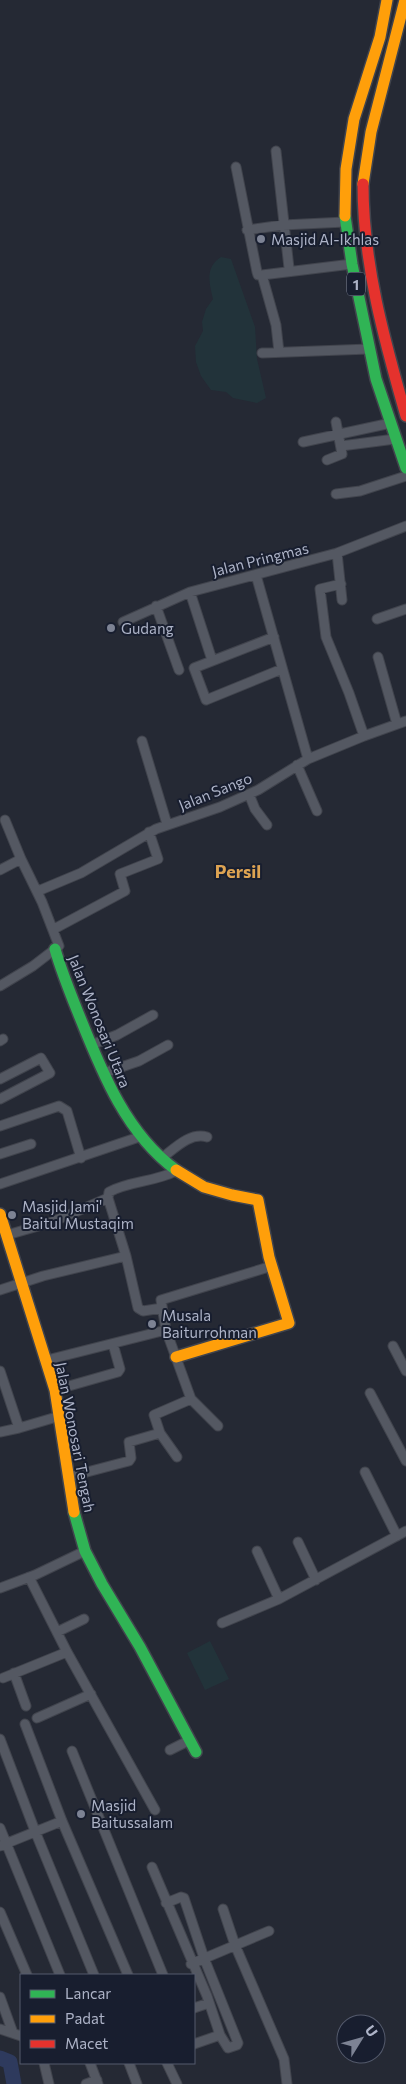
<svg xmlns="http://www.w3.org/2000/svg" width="406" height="2084" font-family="Commissioner,sans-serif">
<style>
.green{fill:#22333a}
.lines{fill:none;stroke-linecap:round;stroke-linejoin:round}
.river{stroke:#2e3a5d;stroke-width:15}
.street-casing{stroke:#41444d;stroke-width:11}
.fast-casing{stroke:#41444d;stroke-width:14}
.slow-casing{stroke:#41444d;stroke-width:14}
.jam-casing{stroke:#41444d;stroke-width:14}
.street{stroke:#545862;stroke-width:9}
.fast{stroke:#30b455;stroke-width:11}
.slow{stroke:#ff9f0a;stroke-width:11}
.jam{stroke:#e5322d;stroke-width:11}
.poi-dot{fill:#7d8394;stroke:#181e2f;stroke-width:2}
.labels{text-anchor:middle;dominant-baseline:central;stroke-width:4;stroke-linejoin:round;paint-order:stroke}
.shield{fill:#181e2f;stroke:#808699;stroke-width:1}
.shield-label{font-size:14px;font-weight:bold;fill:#adb3c7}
.poi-label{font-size:15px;fill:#adb3c7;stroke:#181e2f;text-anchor:start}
.street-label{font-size:15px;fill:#adb3c7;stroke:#181e2f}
.quarter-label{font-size:18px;font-weight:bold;fill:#dda352;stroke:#181e2f}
</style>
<rect width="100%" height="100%" fill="#252934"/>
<path class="green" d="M221,257L231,259L255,327L257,359L266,398L257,403L233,398L226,392L211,390L201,376L196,362L195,346L203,331L202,322L206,309L213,299C209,283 205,267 221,257Z
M210,1641L229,1679L205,1690L187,1653Z"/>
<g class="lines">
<path class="river" d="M0,2058L10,2062L14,2084"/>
<g class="street-casing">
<path id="street" d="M276,151L289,268
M236,167L257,272L258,275H262L276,325L279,352
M247,230L283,225L345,222
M262,275L352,264
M262,353L369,349
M303,442L391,423
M341,446L395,439
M327,460L342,454L336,422
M336,494L360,491L406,476
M337,553L342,600
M256,575L308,759
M341,584L320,589L326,637L349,693L364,736
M190,592L212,660
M156,606L179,670
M377,619L406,609
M123,622L190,592L337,553L406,526
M274,637L194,668L206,700L282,669
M378,657L397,724
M142,741L167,824
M297,765L317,811
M249,794L255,809L267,825
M0,870L21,859
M38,891L81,873L156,829L220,807L258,790L308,759L364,736L406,721
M54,929L125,891L120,874L158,859L149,832
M0,986L33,966L59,946L42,902L21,859L5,820
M0,1041L3,1039
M91,1045L117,1035L153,1015
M104,1073L139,1061L168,1045
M0,1079L41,1058L50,1073L0,1099
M0,1126L59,1106L67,1111L81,1158
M0,1154L31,1144
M162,1158C175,1148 190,1132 207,1137
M0,1184L142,1136
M7,1235L52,1222L108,1198
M126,1256L138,1308L143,1311L162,1308
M0,1290L43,1276L126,1256L108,1198L109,1192C129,1181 155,1182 176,1171
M393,1346L406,1371
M47,1360L166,1330
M0,1371L19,1428
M55,1390L118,1372L120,1369L113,1344
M370,1393L406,1461
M218,1426L191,1399L166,1330L161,1300L272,1266
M0,1432L19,1428L60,1416
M177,1457L160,1433L154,1415L191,1399
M365,1472L397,1536
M68,1477L129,1461L131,1458L129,1442L160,1433
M298,1542L316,1580
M257,1551L279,1599
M29,1577L67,1652L155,1810
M0,1588L35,1575L85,1551
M222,1623L279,1599L406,1531
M57,1632L84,1619
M14,1673L26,1706
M3,1678L67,1652
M37,1718L91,1694
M25,1724L62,1821L128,1975
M0,1739L35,1831L94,1975
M170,1750L190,1740
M72,1751L163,1975
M0,1828L60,1975
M0,1846L62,1821
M152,1867L207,1996L220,2035
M166,1903L181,1897L184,1898L204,1958L238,2043L237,2045L228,2048L220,2035L194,2044
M223,1909L235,1945L284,2059L287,2084
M0,1912L27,1975
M191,1964L269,1931
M0,1997L13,2033
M194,2008L209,2003
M0,2029L21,2036
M44,2063L49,2084
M90,2063L98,2084
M129,2063L137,2084
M167,2063L177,2084
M86,2084L97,2080"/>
</g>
<g class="fast-casing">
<path id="fast" d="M345,216L352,264L376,379L406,468
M55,949C61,970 69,990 77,1010C100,1067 124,1132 176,1170
M74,1512L85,1551L102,1584L140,1647L196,1752"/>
</g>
<g class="slow-casing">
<path id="slow" d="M363,184L371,132L405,0
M345,216L346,169L354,119L380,37L387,0
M176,1170L204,1187L232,1195L258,1200L269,1257L289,1323L176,1357
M0,1214L55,1390L74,1512"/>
</g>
<g class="jam-casing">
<path id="jam" d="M363,184C363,264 384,339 406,416"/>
</g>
<use href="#street" class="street"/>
<use href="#fast" class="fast"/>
<use href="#slow" class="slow"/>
<use href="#jam" class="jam"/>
</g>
<g class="poi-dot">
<circle cx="261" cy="239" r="5"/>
<circle cx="111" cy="628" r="5"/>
<circle cx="12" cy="1215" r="5"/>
<circle cx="152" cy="1324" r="5"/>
<circle cx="81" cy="1814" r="5"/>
</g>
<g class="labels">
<rect class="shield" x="347" y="272.5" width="18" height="23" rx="4"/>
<g class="shield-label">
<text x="356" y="284">1</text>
</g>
<g class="poi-label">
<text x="271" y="239">Masjid Al-Ikhlas</text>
<text x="121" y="628">Gudang</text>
<text x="22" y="1206">Masjid Jami'<tspan x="22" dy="17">Baitul Mustaqim</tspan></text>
<text x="162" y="1315">Musala<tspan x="162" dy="17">Baiturrohman</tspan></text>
<text x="91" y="1805">Masjid<tspan x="91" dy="17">Baitussalam</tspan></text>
</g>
<g class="street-label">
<text transform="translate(260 559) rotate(-14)">Jalan Pringmas</text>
<text transform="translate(215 791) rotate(-22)">Jalan Sango</text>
<text transform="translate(100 1021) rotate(68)">Jalan Wonosari Utara</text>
<text transform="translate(76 1437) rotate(79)">Jalan Wonosari Tengah</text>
</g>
<g class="quarter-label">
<text x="238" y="871">Persil</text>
</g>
</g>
<rect x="20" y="1974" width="175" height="90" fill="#181e2f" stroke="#545a6c"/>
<rect x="30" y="1990" width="25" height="8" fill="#30b455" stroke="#545a6c"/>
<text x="65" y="1999" font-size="15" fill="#adb3c7">Lancar</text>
<rect x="30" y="2015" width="25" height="8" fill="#ff9f0a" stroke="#545a6c"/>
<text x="65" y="2024" font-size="15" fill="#adb3c7">Padat</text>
<rect x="30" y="2040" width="25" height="8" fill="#e5322d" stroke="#545a6c"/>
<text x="65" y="2049" font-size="15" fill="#adb3c7">Macet</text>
<g transform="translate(361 2039) rotate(53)"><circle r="24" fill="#181e2f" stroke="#545a6c"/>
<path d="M0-4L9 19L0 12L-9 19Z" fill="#7d8394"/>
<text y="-8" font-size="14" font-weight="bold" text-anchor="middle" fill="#adb3c7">U</text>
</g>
</svg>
